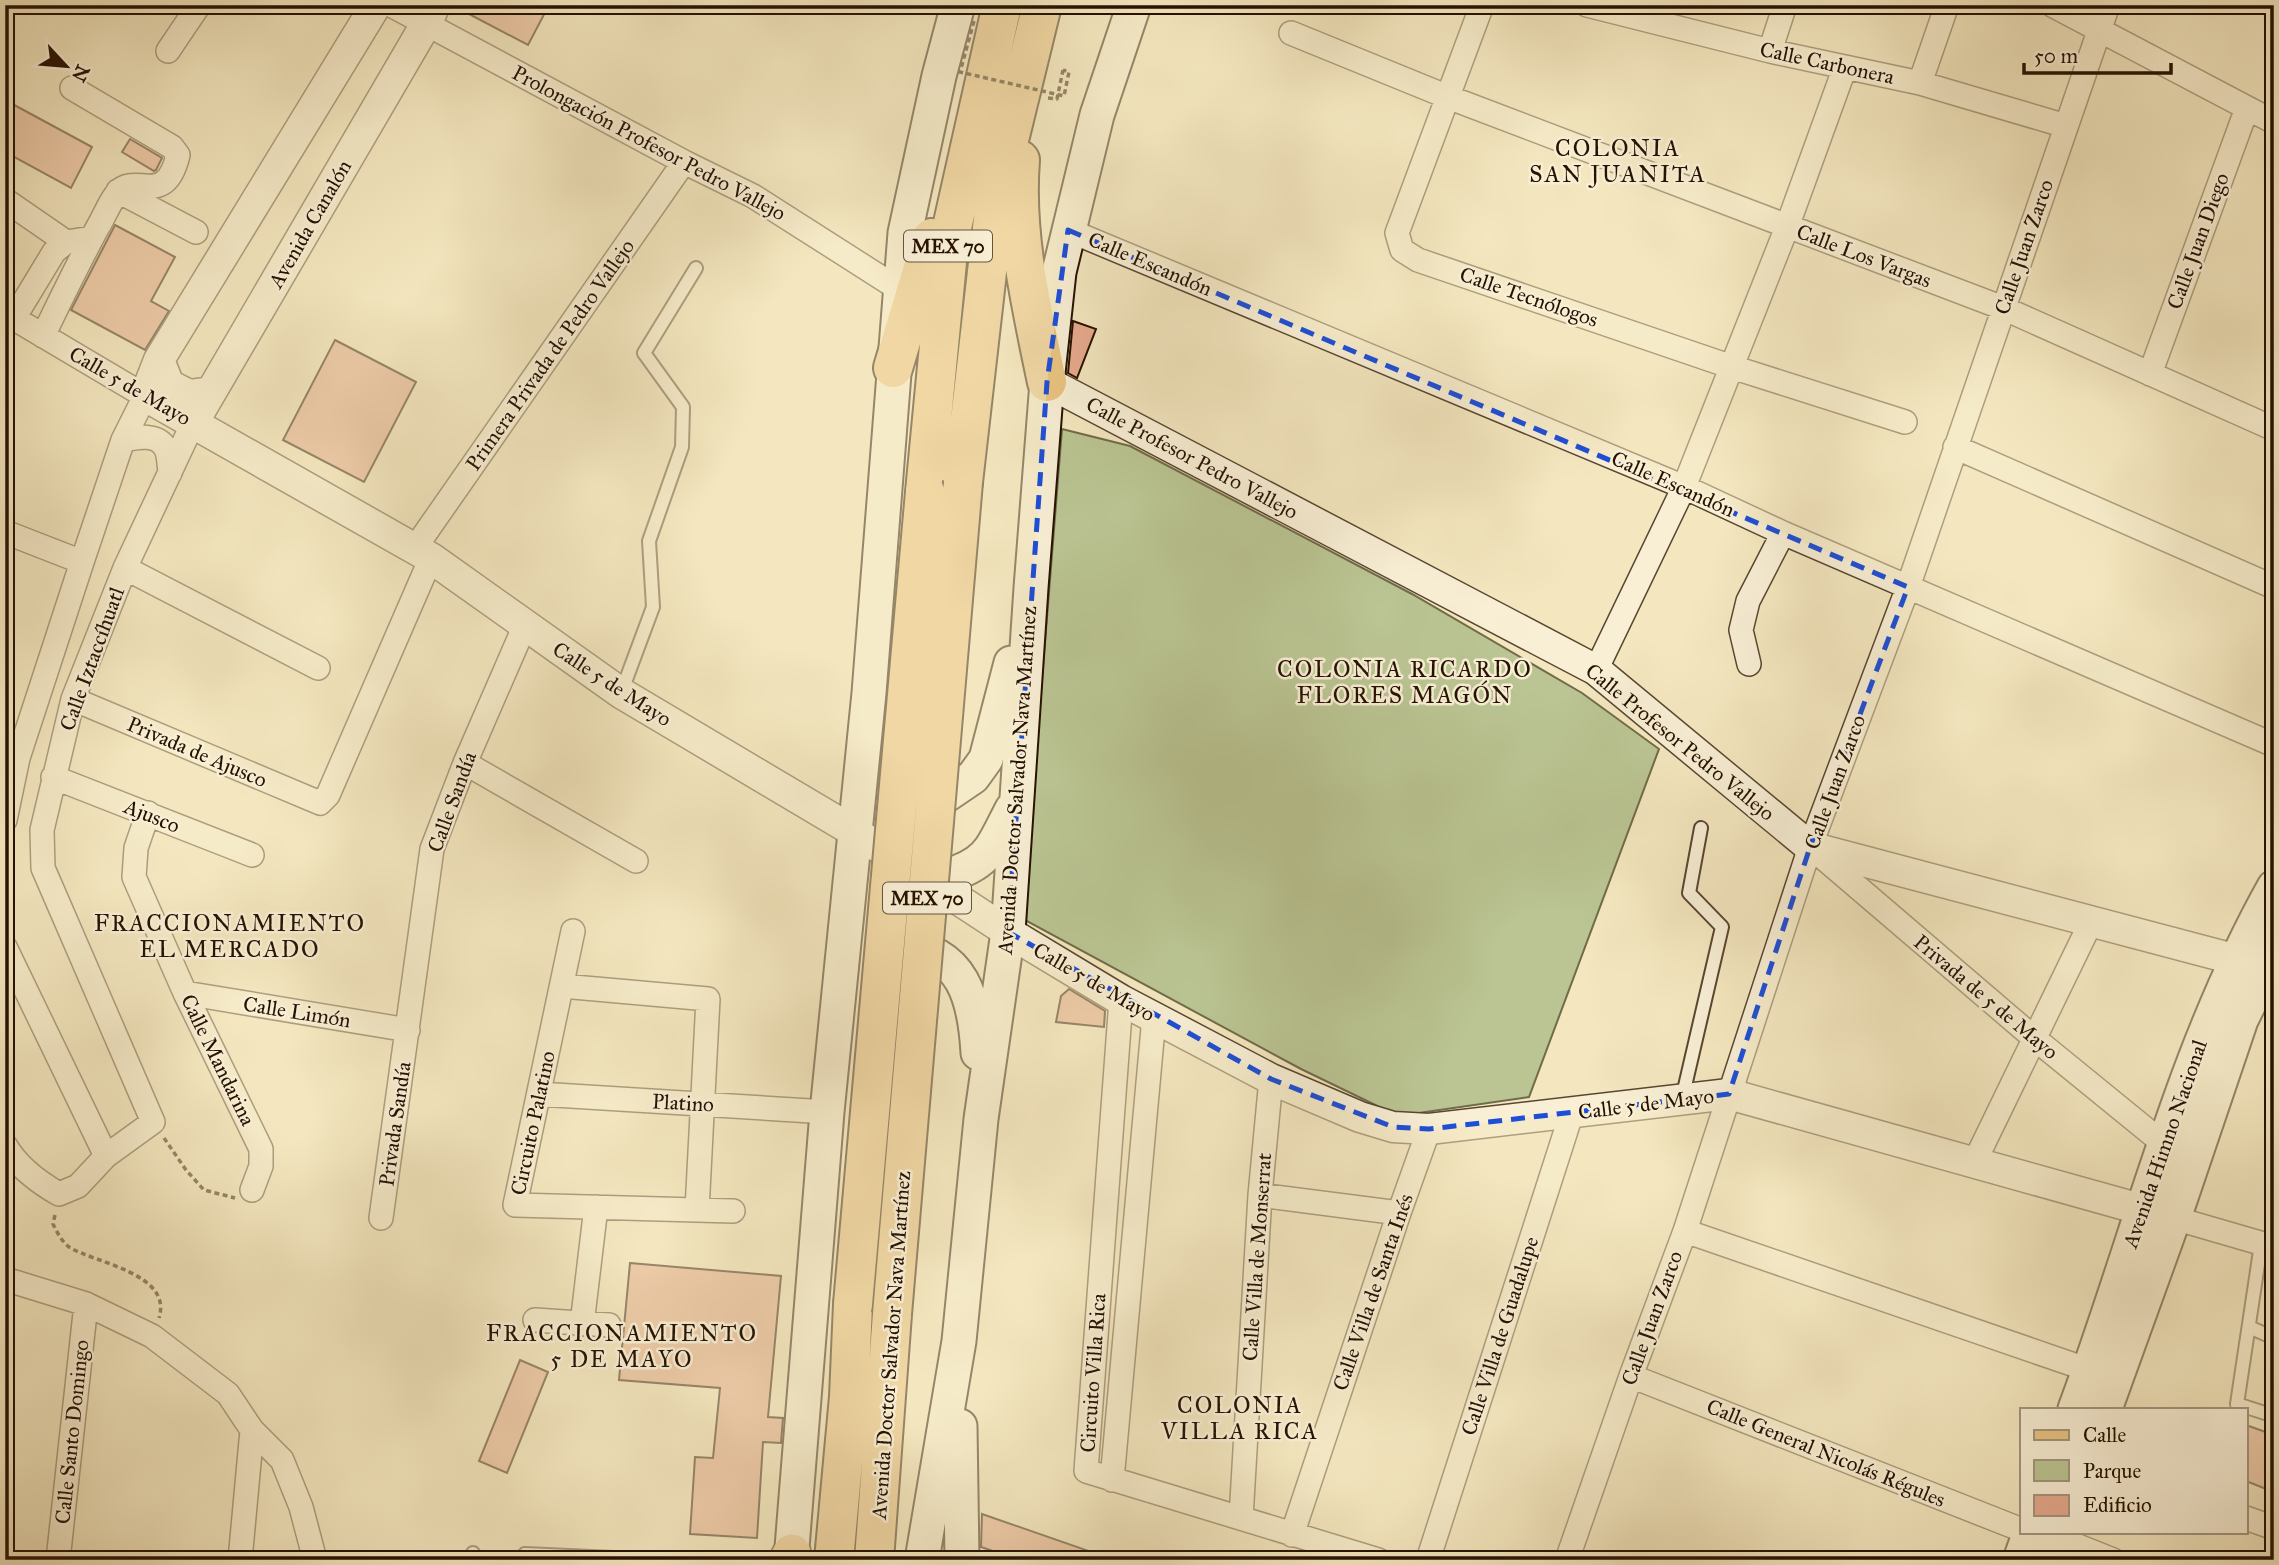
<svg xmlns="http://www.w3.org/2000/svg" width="2279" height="1565" font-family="'IM FELL Great Primer',serif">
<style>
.green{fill:#bac593;stroke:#706b4a;stroke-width:2}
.building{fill:#e7aa8e;stroke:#251100;stroke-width:2}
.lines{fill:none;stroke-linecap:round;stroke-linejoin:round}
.service-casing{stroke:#594630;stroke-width:16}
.minor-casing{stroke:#594630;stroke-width:26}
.tertiary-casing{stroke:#594630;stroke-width:33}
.secondary-casing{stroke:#251100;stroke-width:37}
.primary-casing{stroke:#251100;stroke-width:40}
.motorway-casing{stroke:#251100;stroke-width:42}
.path{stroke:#251100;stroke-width:3.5;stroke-dasharray:5 3.5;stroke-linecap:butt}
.service{stroke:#f8efd5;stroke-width:12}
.minor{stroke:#f8efd5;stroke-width:23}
.tertiary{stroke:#f8efd5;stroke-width:30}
.secondary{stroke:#f8efd5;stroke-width:33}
.primary{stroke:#eac480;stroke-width:37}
.motorway{stroke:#eac480;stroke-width:38}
.motorway-bridge-casing{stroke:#251100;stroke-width:42;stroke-linecap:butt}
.path-bridge{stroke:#251100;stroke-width:3.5;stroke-dasharray:5 3.5;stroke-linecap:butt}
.motorway-bridge{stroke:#eac480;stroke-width:38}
.marked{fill:none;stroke:#1d4ed8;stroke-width:5;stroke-dasharray:14 9;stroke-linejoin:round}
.labels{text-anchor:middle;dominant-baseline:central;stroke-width:5;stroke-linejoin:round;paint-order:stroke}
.shield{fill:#f8efd5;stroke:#645440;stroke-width:2}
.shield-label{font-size:19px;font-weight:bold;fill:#251100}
.street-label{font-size:21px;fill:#251100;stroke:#f8efd5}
.neighbourhood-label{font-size:23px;letter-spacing:2px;fill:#251100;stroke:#f8efd5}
</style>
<rect width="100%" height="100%" fill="#f4e7bf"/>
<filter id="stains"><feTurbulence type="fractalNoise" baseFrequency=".00286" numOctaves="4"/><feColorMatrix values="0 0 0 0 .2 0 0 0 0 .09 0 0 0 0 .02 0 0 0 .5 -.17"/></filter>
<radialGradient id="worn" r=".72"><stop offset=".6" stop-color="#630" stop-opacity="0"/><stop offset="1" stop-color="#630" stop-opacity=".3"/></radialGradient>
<path class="green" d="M1062,429L1130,446L1412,594L1582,693L1659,749L1529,1097L1398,1116L1301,1069L1023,919Z"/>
<path class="building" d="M452,5H549L528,45Z
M5,100L92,147L71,188L5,152Z
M130,139L162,158L156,170L154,171L122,152Z
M115,225L175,257L151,301L169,311L145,350L71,310Z
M1073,321L1096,329L1077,378L1068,373Z
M335,340L416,382L364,482L283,440Z
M1069,989L1105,1011L1104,1027L1056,1022L1061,996Z
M630,1263L781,1276L768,1417L783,1418L781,1443L763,1442L757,1538L690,1534L695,1457L713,1458L720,1388L619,1380Z
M520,1360L548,1372L507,1473L479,1461Z
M2246,1425L2274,1435V1469L2266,1489L2246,1481Z
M982,1514L1106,1557L1105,1560H1019L981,1547Z"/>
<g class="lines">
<g class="service-casing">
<path id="service" d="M621,693L653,607L649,541L682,447L683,407L644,353L696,268
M1682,1099L1722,927L1689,893L1701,828
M2261,1244L2237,1404L2271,1415L2274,1403
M2249,1327L2274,1338
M473,1553V1560
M526,1560L525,1554L658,1560"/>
</g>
<g class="minor-casing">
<path id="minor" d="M391,5L684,162L753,196L902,291
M1482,5L1397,233L1402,250L1418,260L1732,367L1905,422
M1587,5L1770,51L1920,83L2066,126
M2052,5L2274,122
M1291,33L1448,97L2003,308L2274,429
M168,51L199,5
M1770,51L1785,5
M1920,83L1947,5
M118,191L196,232
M5,200L66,242
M1068,230L1684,487L1783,533L2274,745
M5,313L145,396L123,440L82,562L18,758L5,820
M14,318L54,252L66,242L92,238
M43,336C61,299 79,261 99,225C105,215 110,201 118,192C136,172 165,209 178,155L172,147L72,88
M2150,374L2247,108
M123,440C138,437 158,433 166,449C169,455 169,466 170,473
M1955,447L2274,587
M5,532L82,562
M415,548L684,162
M125,568L318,668
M1749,664L1741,630L1748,601L1783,533
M1596,670L1684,487L1787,227L1845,67
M73,699L320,803L328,795L431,558
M465,763L636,861
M53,777L252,855
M148,813L136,848L134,877L185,993L261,1149V1166L252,1190
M1813,849L2034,1038L2164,1144
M573,931L515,1205L733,1211
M5,947L106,1156
M562,986L708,999L697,1210
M185,993L408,1030
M1121,1000L1086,1471L1378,1560
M539,1094L827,1112
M5,1145C17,1166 38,1182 59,1194L78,1186L106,1156L153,1122L43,868L42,830L73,699L125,568L193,423
M1974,1163L2092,920
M1260,1195L1399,1213
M381,1218L432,849L465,763L525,625
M2174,1218L2274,1247
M1685,1231L2089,1370
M5,1279L86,1304L152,1336L228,1394L252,1430L282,1460L301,1507L315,1560
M535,1320L609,1325
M582,1324L596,1207
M1631,1376L2022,1530
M1112,1480L1154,1017
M1241,1518L1260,1195L1271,1079
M2246,1518L2274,1528
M1292,1535L1399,1213L1429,1129
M2058,1538L2113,1560
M58,1560L86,1304
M240,1560L252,1430
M1428,1560L1572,1112
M1567,1560L1631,1376L1685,1231L1810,847L1908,587L2108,5"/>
</g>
<g class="tertiary-casing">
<path id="tertiary" d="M376,5L159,360L145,396L431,558L621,693L855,832L1008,932L1121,1000L1271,1079L1360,1117L1393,1127L1429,1129L1729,1094L2165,1216
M159,360L169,385L189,395L211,392
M1047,382L1596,670L1810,847L2260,966
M193,423L426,24L435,5"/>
</g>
<g class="secondary-casing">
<path id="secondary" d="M914,793L931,799L945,796L973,777L986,759L1011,663
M906,883C935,878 973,875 991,848C999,836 1005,822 1012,809
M900,946C964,950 975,1000 978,1053
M2075,1409C2140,1234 2182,1051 2274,887
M2105,1409L2174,1218L2241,1020L2274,953
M960,1426L962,1560
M791,1560L827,1112L869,693L905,233L939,76L958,5
M922,1560L959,1341L981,1119L1008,932L1031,588L1047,382L1059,272L1097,115L1134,5
M2020,1560L2030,1532
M2051,1560L2061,1532"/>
</g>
<g class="primary-casing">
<path id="primary" d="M788,1560L792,1553"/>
</g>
<g class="motorway-casing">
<path id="motorway" d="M1020,160C1014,235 1032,309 1047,382
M893,368L932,238
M963,482L996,193L1042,5
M925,492L949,241L1002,5
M834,1560L849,1397L853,1304
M874,1560L892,1314"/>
</g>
<path class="path" d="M1048,98L1057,99L1063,70
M164,1138L186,1170L204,1190L235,1198
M55,1215L53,1224C57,1232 62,1242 69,1247C94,1263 173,1273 159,1318"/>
<use href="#service" class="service"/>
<use href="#minor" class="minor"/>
<use href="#tertiary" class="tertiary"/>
<use href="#secondary" class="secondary"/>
<use href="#primary" class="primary"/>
<use href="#motorway" class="motorway"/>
<g class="motorway-bridge-casing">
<path id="motorway-bridge" d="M853,1304L925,492
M892,1314L963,482"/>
</g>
<path class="path-bridge" d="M974,21L960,72L1064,96L1069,72L1063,70"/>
<use href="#motorway-bridge" class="motorway-bridge"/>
</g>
<path d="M0 0H2279V1565H0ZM1068,230L1908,587L1810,847L1729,1094L1429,1129L1393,1127L1271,1079L1008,932L1047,382Z" fill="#f4e7bf" fill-opacity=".55" fill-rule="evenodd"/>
<path class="marked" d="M1068,230L1908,587L1810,847L1729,1094L1429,1129L1393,1127L1271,1079L1008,932L1047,382Z"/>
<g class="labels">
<g class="shield">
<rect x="904" y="230.5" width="88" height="31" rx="5"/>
<rect x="883" y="882.5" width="88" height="31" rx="5"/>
</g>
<g class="shield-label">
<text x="948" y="246">MEX 70</text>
<text x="927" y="898">MEX 70</text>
</g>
<g class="street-label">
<text transform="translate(1827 63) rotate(12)">Calle Carbonera</text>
<text transform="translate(649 143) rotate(28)">Prolongación Profesor Pedro Vallejo</text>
<text transform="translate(310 224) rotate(-60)">Avenida Canalón</text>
<text transform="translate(2198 241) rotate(-70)">Calle Juan Diego</text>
<text transform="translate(2024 247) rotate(-71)">Calle Juan Zarco</text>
<text transform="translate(1864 256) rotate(21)">Calle Los Vargas</text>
<text transform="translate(1150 264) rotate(23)">Calle Escandón</text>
<text transform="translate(1529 297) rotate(19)">Calle Tecnólogos</text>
<text transform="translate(550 355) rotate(-55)">Primera Privada de Pedro Vallejo</text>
<text transform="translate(130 386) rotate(30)">Calle 5 de Mayo</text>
<text transform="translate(1192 458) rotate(28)">Calle Profesor Pedro Vallejo</text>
<text transform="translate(1673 484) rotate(24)">Calle Escandón</text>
<text transform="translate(92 659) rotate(-70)">Calle Iztaccíhuatl</text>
<text transform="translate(612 684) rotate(33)">Calle 5 de Mayo</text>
<text transform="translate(1680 742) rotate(39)">Calle Profesor Pedro Vallejo</text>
<text transform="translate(197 752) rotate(23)">Privada de Ajusco</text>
<text transform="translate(1017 780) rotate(-86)">Avenida Doctor Salvador Nava Martínez</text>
<text transform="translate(1835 782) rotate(-70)">Calle Juan Zarco</text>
<text transform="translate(452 802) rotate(-70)">Calle Sandía</text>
<text transform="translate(152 816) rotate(22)">Ajusco</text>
<text transform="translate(1094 982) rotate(30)">Calle 5 de Mayo</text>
<text transform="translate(1986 997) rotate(40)">Privada de 5 de Mayo</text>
<text transform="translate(297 1012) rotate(9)">Calle Limón</text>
<text transform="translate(218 1060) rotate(64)">Calle Mandarina</text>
<text transform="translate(683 1103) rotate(3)">Platino</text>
<text transform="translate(1646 1104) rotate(-7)">Calle 5 de Mayo</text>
<text transform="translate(533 1123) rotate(-78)">Circuito Palatino</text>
<text transform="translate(395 1124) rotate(-82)">Privada Sandía</text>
<text transform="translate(2165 1144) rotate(-71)">Avenida Himno Nacional</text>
<text transform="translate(1257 1257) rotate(-86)">Calle Villa de Monserrat</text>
<text transform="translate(1373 1292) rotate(-71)">Calle Villa de Santa Inés</text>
<text transform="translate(1652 1318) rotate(-70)">Calle Juan Zarco</text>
<text transform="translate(1500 1336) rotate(-72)">Calle Villa de Guadalupe</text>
<text transform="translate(891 1345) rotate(-86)">Avenida Doctor Salvador Nava Martínez</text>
<text transform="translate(1093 1373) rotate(-86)">Circuito Villa Rica</text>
<text transform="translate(72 1432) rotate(-84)">Calle Santo Domingo</text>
<text transform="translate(1826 1453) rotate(22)">Calle General Nicolás Régules</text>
</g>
<g class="neighbourhood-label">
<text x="1618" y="148">COLONIA<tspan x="1618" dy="26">SAN JUANITA</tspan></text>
<text x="1405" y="669">COLONIA RICARDO<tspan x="1405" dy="26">FLORES MAGÓN</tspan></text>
<text x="230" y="923">FRACCIONAMIENTO<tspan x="230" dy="26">EL MERCADO</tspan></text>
<text x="622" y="1333">FRACCIONAMIENTO<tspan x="622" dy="26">5 DE MAYO</tspan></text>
<text x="1240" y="1405">COLONIA<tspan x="1240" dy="26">VILLA RICA</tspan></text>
</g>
</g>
<rect width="2279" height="1565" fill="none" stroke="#f4e7bf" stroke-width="28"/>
<rect x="7" y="7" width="2265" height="1551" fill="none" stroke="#251100" stroke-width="3.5"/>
<rect x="14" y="14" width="2251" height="1537" fill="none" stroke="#251100" stroke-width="2"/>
<rect x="2020" y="1408" width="228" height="126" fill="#f8efd5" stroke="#a49680" stroke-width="2"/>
<rect x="2034" y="1430" width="35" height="10" fill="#eac480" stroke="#a49680" stroke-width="2"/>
<text x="2083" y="1442" font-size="21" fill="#251100">Calle</text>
<rect x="2034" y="1460" width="35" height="21" fill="#bac593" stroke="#a49680" stroke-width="2"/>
<text x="2083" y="1478" font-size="21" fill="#251100">Parque</text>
<rect x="2034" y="1495" width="35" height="21" fill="#e7aa8e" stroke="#a49680" stroke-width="2"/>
<text x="2083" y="1512" font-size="21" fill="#251100">Edificio</text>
<g transform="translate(66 66) rotate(116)" stroke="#f8efd5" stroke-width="5" paint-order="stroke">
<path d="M0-5L12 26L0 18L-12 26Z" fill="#251100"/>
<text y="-10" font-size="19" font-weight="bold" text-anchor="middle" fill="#251100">N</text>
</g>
<path d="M2024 63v10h147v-10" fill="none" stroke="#251100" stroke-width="3.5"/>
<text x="2034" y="63" font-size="21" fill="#251100" stroke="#f8efd5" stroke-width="5" paint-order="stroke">50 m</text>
<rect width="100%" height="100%" filter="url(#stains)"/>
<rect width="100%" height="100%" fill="url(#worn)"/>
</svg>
